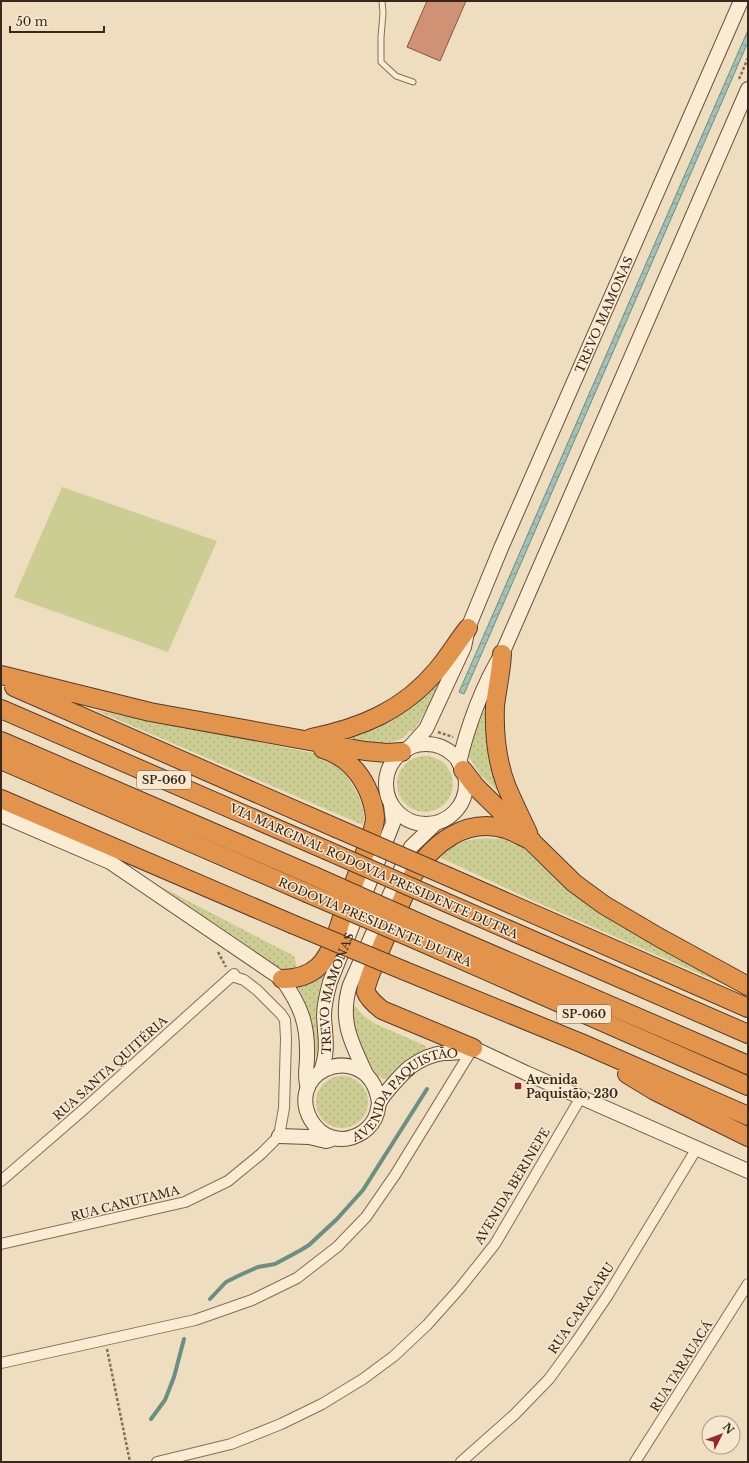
<svg xmlns="http://www.w3.org/2000/svg" width="749" height="1463" font-family="'Libre Baskerville',serif">
<style>
.grass{fill:url(#grass-dots)}
.garden{fill:#cbcd93}
.water{fill:url(#water-waves);stroke:#6a8f83}
.lines{fill:none;stroke-linecap:round;stroke-linejoin:round}
.stream{stroke:#6a8f83;stroke-width:4}
.building{fill:#cf9274;stroke:#88543c}
.lane-casing{stroke:#886d57;stroke-width:7}
.street-casing{stroke:#886d57;stroke-width:12}
.secondary-casing{stroke:#6a4f3a;stroke-width:16}
.highway-casing{stroke:#563c2c;stroke-width:20}
.path{stroke:#886d57;stroke-width:2.5;stroke-dasharray:3 2;stroke-linecap:butt}
.lane{stroke:#faebd3;stroke-width:5}
.street{stroke:#faebd3;stroke-width:10}
.secondary{stroke:#faebd3;stroke-width:14}
.highway{stroke:#e2944d;stroke-width:18}
.highway-bridge-casing{stroke:#563c2c;stroke-width:20;stroke-linecap:butt}
.highway-bridge{stroke:#e2944d;stroke-width:18}
.poi-dot{fill:#99252f;stroke:#f6e8cf;stroke-width:1.5}
.labels{text-anchor:middle;dominant-baseline:central;stroke-width:3;stroke-linejoin:round;paint-order:stroke}
.shield{fill:#f6e8cf;stroke:#706152;stroke-width:1}
.shield-label{font-size:11px;font-weight:bold;fill:#37271c}
.street-label{font-size:12px;fill:#37271c;stroke:#f6e8cf}
.poi-label{font-size:12px;font-weight:bold;fill:#37271c;stroke:#f6e8cf;text-anchor:start}
</style>
<defs>
<pattern id="grass-dots" width="8" height="8" patternUnits="userSpaceOnUse"><rect width="8" height="8" fill="#cbcd93"/><path d="M2 2h.1M6 6h.1" fill="none" stroke="#afb07e" stroke-width="1.8" stroke-linecap="round"/></pattern>
<pattern id="water-waves" width="16" height="10" patternUnits="userSpaceOnUse"><rect width="16" height="10" fill="#a3c1b6"/><path d="M0 5q4-4 8 0t8 0" fill="none" stroke="#869d93"/></pattern>
</defs>
<rect width="100%" height="100%" fill="#efddbf"/>
<path class="grass" d="M438,678L440,680C437,695 421,718 413,732L410,730C408,732 406,735 404,737C390,747 361,743 346,738Z
M487,703L506,799L480,775L468,755L484,705Z
M95,710L318,754L330,758L349,774L346,776C355,788 368,808 363,825Z
M397 784a28 28 0 1 1 56 0a28 28 0 1 1-56 0Z
M500,833L518,842L748,995L536,902L441,858C448,839 482,837 498,839Z
M150,881L294,956L298,971H285L273,966Z
M324,972C321,984 318,995 317,1006C316,1024 323,1041 315,1058H314C312,1029 311,1014 298,988Z
M353,1004L365,1017L376,1024L426,1046L427,1050C415,1057 404,1064 394,1073C392,1075 389,1078 387,1079C375,1081 358,1041 355,1032C353,1023 353,1013 353,1004Z
M316 1102a26 26 0 1 1 52 0a26 26 0 1 1-52 0Z"/>
<path class="garden" d="M62,487L217,541L168,652L14,597Z"/>
<path class="water" d="M748,30V42L464,694L459,692Z"/>
<g class="lines">
<path class="stream" d="M210,1299L226,1282L238,1276L258,1267L275,1264L301,1250L309,1245L337,1219L363,1190L427,1089
M151,1419L165,1400L174,1377L184,1339"/>
</g>
<path class="building" d="M427,1H466L440,61L407,47Z"/>
<g class="lines">
<g class="lane-casing">
<path id="lane" d="M382,1L383,13L381,37V62L396,76L413,82"/>
</g>
<g class="street-casing">
<path id="street" d="M1,1181L83,1110L234,974
M1,1244L185,1202L228,1181L261,1154L279,1136L284,1108L286,1039L285,1020L281,1014L257,990L244,980L232,976
M1,1363L195,1320L252,1300L297,1278L337,1247L366,1217L395,1175L473,1048
M157,1462L231,1444L281,1424L322,1404L363,1379L394,1356L427,1325L460,1288L495,1244L581,1097
M461,1462L514,1415L549,1379L576,1342L608,1295L697,1148
M635,1462L748,1284"/>
</g>
<g class="secondary-casing">
<g id="secondary">
<circle cx="426" cy="784" r="40"/>
<path id="s1" d="M409,748L426,729L464,647L468,628L501,548L741,1"/>
<path d="M459,763C467,728 483,684 502,654L748,89"/>
<path d="M1,815L110,862L282,979C301,1006 308,1024 307,1057C307,1068 304,1077 308,1087"/>
<path id="s2" d="M321,1071C329,1049 325,1038 324,1016C324,1004 327,993 330,982L393,823L391,804"/>
<path d="M366,1074C351,1042 339,1020 350,985L411,847L435,824"/>
<path id="s3" d="M379,1103C377,1088 371,1074 355,1068C345,1064 335,1065 326,1069C280,1091 319,1161 363,1132C370,1127 375,1120 377,1113C378,1110 378,1106 379,1104C381,1096 404,1072 410,1067C420,1060 432,1054 444,1053C457,1052 460,1054 473,1048L526,1073L748,1171"/>
<path d="M279,1136L309,1137L326,1141L330,1140"/>
</g>
</g>
<g class="highway-casing">
<path id="highway" d="M502,654C501,672 497,689 495,706C494,732 497,761 506,785C512,800 521,818 528,833
M1,675L150,712L365,751L387,753L402,752
M14,687L336,828
M1,709L326,850
M311,738C361,728 404,710 437,670C448,657 457,642 468,628
M1,741L314,876
M1,760L307,893
M463,770L476,787L574,883L604,905L660,938L748,986
M1,799L292,924
M449,877L748,1008
M438,899L748,1034
M426,926L748,1065
M419,941L748,1086
M405,971L581,1043L748,1116
M282,979C295,979 307,977 318,967C333,953 340,923 346,904C354,884 361,864 368,844C370,836 375,827 375,818C374,801 366,783 356,771C348,761 336,753 323,749
M473,1048L382,1010C377,1006 368,998 366,992C364,982 407,890 413,875C433,843 466,817 506,829C515,832 523,837 532,841
M627,1074L655,1091L748,1137"/>
</g>
<path class="path" d="M739,79L748,58
M438,732L453,737
M218,952L226,967
M107,1349L130,1462"/>
<use href="#lane" class="lane"/>
<use href="#street" class="street"/>
<use href="#secondary" class="secondary"/>
<use href="#highway" class="highway"/>
<g class="highway-bridge-casing">
<path id="highway-bridge" d="M336,828L449,877
M326,850L438,899
M314,876L426,926
M307,893L419,941
M292,924L405,971"/>
</g>
<use href="#highway-bridge" class="highway-bridge"/>
</g>
<rect class="poi-dot" x="514" y="1082" width="8" height="8" rx="2"/>
<g class="labels">
<g class="shield">
<rect x="137" y="771" width="54" height="18" rx="3"/>
<rect x="557" y="1005" width="54" height="18" rx="3"/>
</g>
<g class="shield-label">
<text x="164" y="780">SP-060</text>
<text x="584" y="1014">SP-060</text>
</g>
<g class="street-label">
<text stroke="none"><textPath href="#s1" startOffset="477">TREVO MAMONAS</textPath></text>
<text transform="translate(374 871) rotate(24)">VIA MARGINAL RODOVIA PRESIDENTE DUTRA</text>
<text transform="translate(375 922) rotate(23)">RODOVIA PRESIDENTE DUTRA</text>
<text stroke="none"><textPath href="#s2" startOffset="80">TREVO MAMONAS</textPath></text>
<text transform="translate(110 1068) rotate(-42)">RUA SANTA QUITÉRIA</text>
<text stroke="none"><textPath href="#s3" startOffset="256">AVENIDA PAQUISTÃO</textPath></text>
<text transform="translate(512 1186) rotate(-59)">AVENIDA BERINEPE</text>
<text transform="translate(125 1203) rotate(-14)">RUA CANUTAMA</text>
<text transform="translate(581 1308) rotate(-56)">RUA CARACARU</text>
<text transform="translate(681 1366) rotate(-58)">RUA TARAUACÁ</text>
</g>
<g class="poi-label">
<text x="526" y="1079">Avenida<tspan x="526" dy="14">Paquistão, 230</tspan></text>
</g>
</g>
<rect width="749" height="1463" fill="none" stroke="#37271c" stroke-width="4"/>
<g transform="translate(721 1435) rotate(48)"><circle r="19" fill="#f6e8cf" stroke="#aa9b87"/>
<path d="M0-3L7 15L0 10L-7 15Z" fill="#99252f"/>
<text y="-6" font-size="11" font-weight="bold" text-anchor="middle" fill="#37271c">N</text>
</g>
<path d="M10 26v6h94v-6" fill="none" stroke="#37271c" stroke-width="2"/>
<text x="16" y="26" font-size="12" fill="#37271c" stroke="#f6e8cf" stroke-width="3" paint-order="stroke">50 m</text>
</svg>
